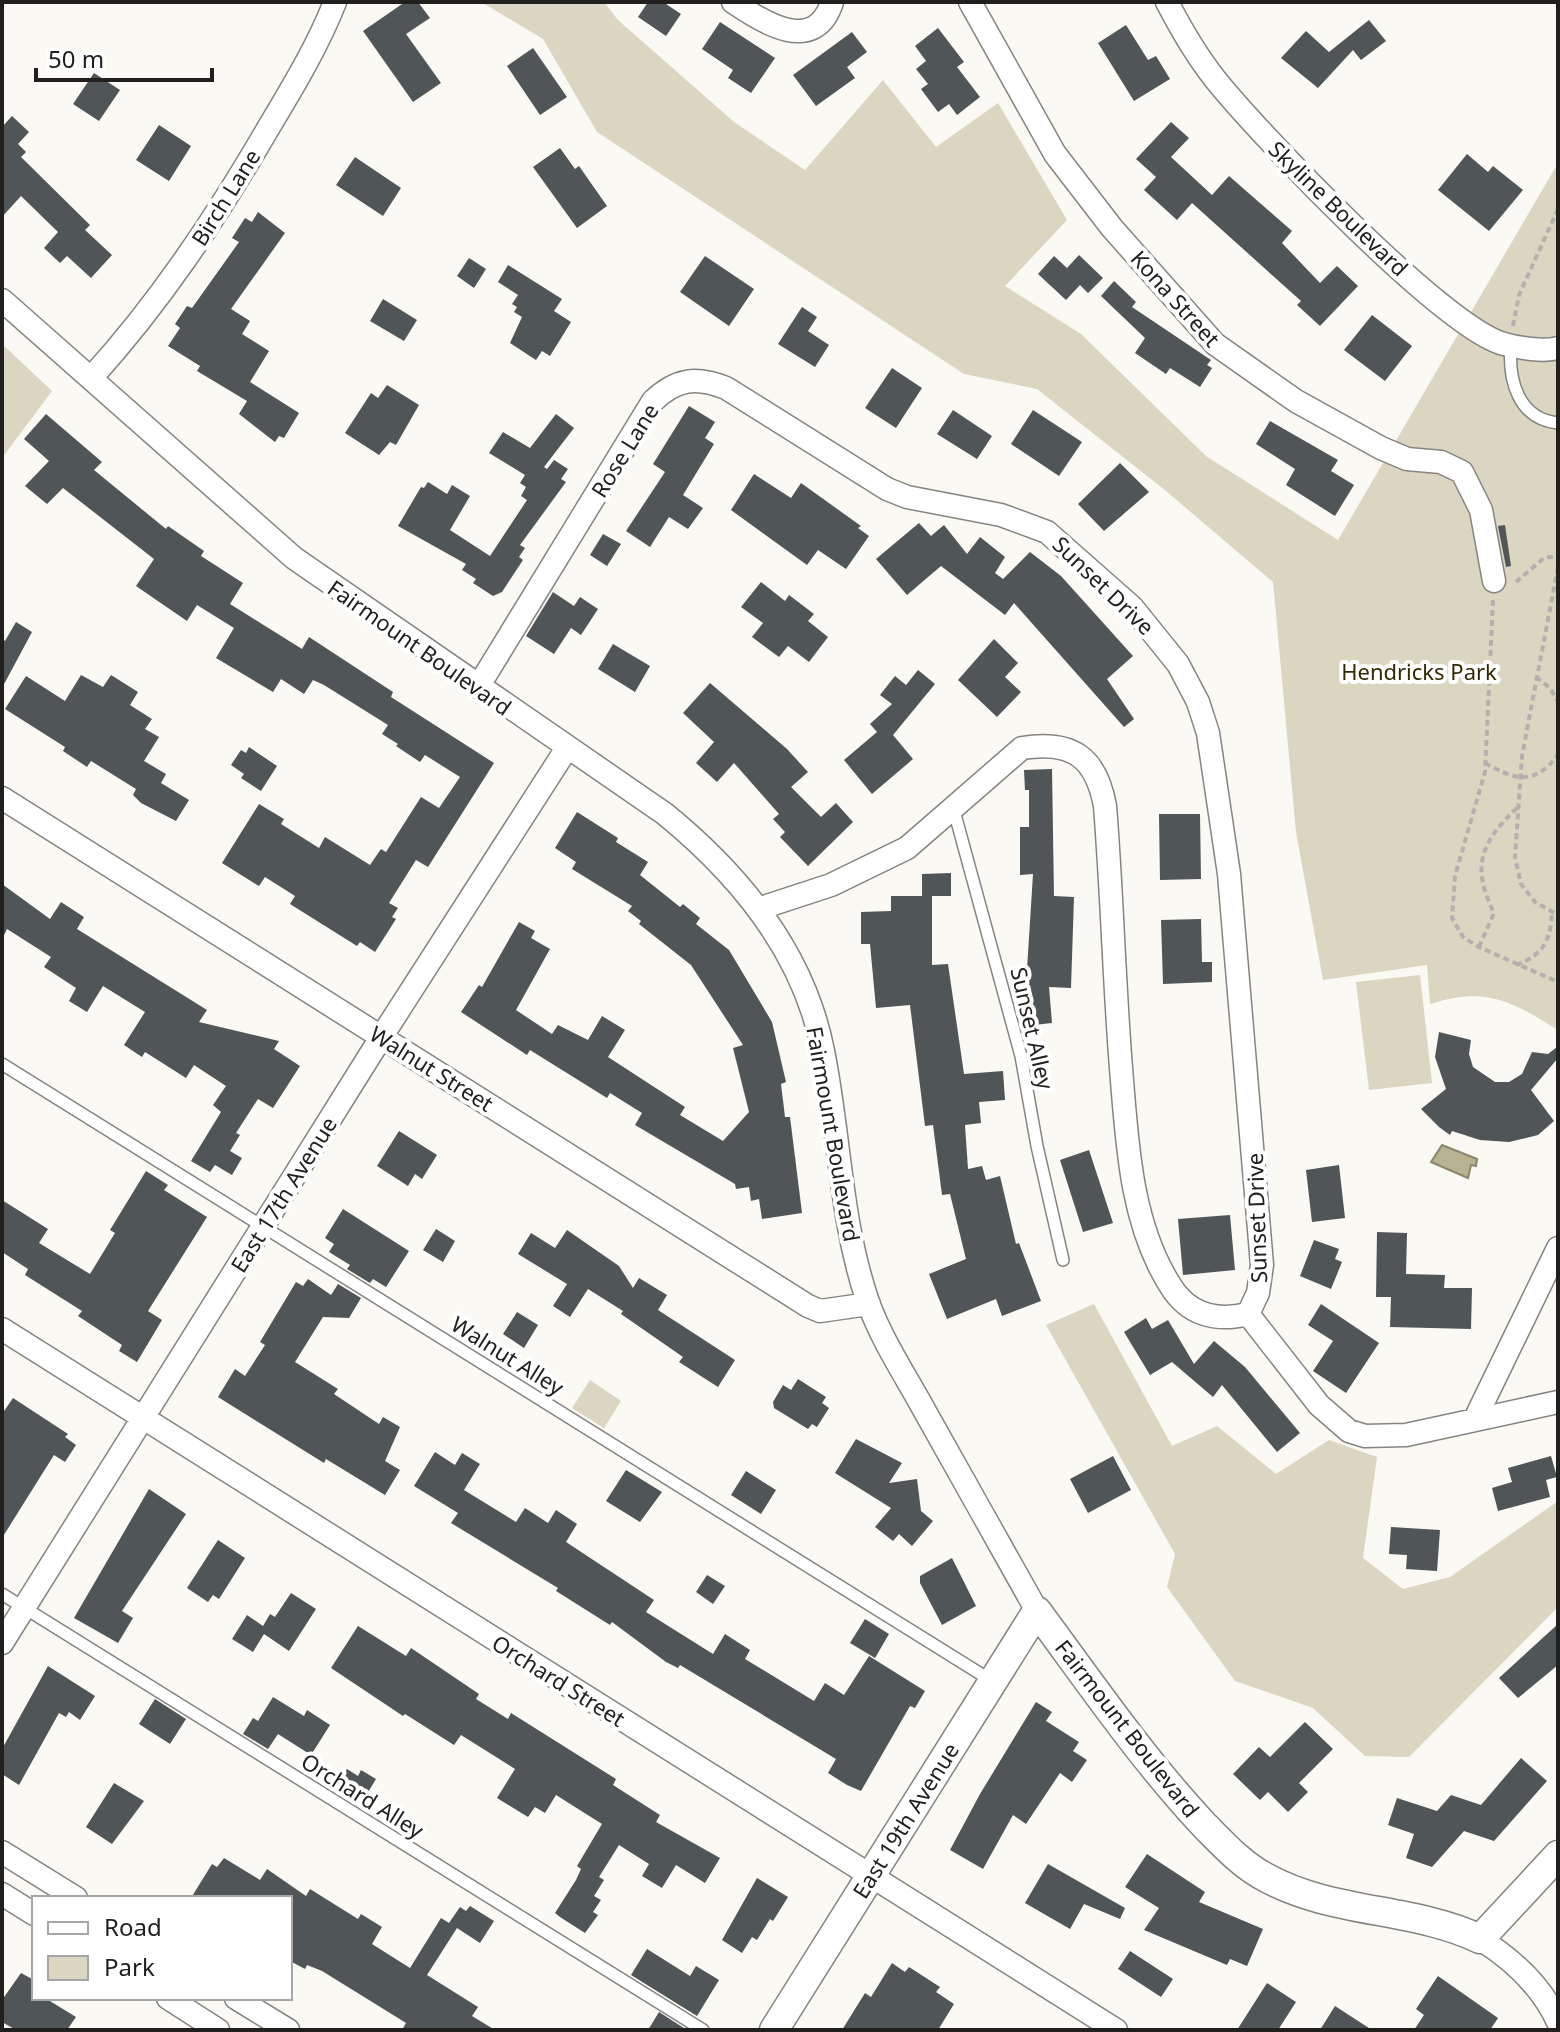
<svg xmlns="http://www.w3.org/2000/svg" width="1560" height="2032" font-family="'Noto Sans',sans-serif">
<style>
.green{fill:#dad6c1}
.water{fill:#b8b291;stroke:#8b866e;stroke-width:2}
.building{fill:#505557}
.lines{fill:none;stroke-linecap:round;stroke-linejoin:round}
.service-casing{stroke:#858480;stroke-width:14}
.minor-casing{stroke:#858480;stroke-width:25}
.tertiary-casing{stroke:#858480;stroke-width:31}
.path{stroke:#b2b1ad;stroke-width:4;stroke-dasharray:6 4;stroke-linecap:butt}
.service{stroke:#fff;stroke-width:11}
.minor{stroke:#fff;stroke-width:22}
.tertiary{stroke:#fff;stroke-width:28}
.labels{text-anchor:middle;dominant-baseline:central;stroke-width:8;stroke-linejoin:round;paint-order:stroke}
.street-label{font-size:22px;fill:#21201e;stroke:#fff}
.park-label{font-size:22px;fill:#322900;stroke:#fff}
</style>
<rect width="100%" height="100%" fill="#faf9f3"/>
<path class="green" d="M481,2H604L618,20L734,122L805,170L883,80L936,147L998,103L1067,220L1005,286L1081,334L1206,456L1338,540L1558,163V1030C1511,1001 1486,986 1430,1004L1427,965L1323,980L1296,832L1273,582L1166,491L1037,389L964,374L597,132L543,39Z
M2,344L52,391L2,458Z
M1420,975L1432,1083L1369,1090L1356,982Z
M1094,1304L1172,1446L1217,1426L1276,1474L1329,1440L1377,1457L1363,1558L1403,1589L1450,1577L1558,1501V1607L1409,1757L1365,1756L1313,1708L1235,1681L1167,1587L1175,1554L1046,1325Z
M590,1380L621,1401L604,1428L572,1408Z"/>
<path class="water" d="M1442,1145L1477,1159L1476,1166L1471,1165L1468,1178L1431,1162Z"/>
<path class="building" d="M405,2H418L430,18L406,34L441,83L413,102L363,31Z
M648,2H663L681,14L666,36L638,17Z
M1369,20L1386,41L1361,60L1353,50L1318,88L1281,58L1306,31L1329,52Z
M720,22L775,58L751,93L728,78L733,70L702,49Z
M1126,25L1148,60L1156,56L1170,79L1134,101L1098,43Z
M938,28L964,62L957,67L980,97L957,115L949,104L938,112L921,89L928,84L916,69L926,61L915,46Z
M852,32L867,52L847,67L855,78L816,106L793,75Z
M533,48L567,97L540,115L507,66Z
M94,73L120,90L99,121L73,104Z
M12,116L29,132L18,144L26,152L21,157L90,225L85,230L112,255L91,278L67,256L60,263L44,248L58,232L21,196L2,217V127Z
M1171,122L1189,138L1171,157L1212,195L1229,176L1292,231L1282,243L1320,283L1337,266L1358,286L1320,326L1297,305L1301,301L1192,203L1177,220L1144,190L1156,177L1136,159Z
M159,125L191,146L169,181L136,160Z
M560,148L575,169L579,166L607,206L577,228L533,167Z
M1467,154L1488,172L1493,166L1523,190L1489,231L1438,190Z
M355,157L401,188L383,216L336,185Z
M258,212L285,233L231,309L250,321L242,334L269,351L250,382L299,413L284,438L279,436L275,442L239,414L247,401L197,371L200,366L168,346L180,328L175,324L187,306L192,308L239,242L232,238L245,218L252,222Z
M1079,255L1103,278L1088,293L1080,285L1066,300L1038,274L1054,256L1067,268Z
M705,256L754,289L729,326L680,292Z
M469,258L486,269L474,288L457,276Z
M508,265L562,299L554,311L571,322L550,356L542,351L536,360L510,343L522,317L514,312L517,307L512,304L518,295L498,282Z
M1114,281L1136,302L1132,307L1211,360L1207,365L1212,368L1200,387L1170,368L1166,374L1135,353L1145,338L1101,296Z
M383,299L417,320L404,341L370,321Z
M802,307L817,317L808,331L829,345L815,367L778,344Z
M1372,315L1412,346L1385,381L1344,350Z
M892,368L922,388L896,428L865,408Z
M387,385L419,405L396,445L390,442L379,455L345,433L371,393L378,398Z
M689,406L715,422L705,438L714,444L683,495L703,508L688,529L669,517L650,547L626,531L665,472L653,464Z
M953,410L992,436L977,459L937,434Z
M1033,410L1082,442L1059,476L1011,444Z
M46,414L102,462L94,470L166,529L168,526L204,551L201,556L243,583L230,604L302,649L309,637L393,692L391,697L494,763L428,867L416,860L389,903L398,908L392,917L396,919L375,952L360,942L357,946L290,904L295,896L265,877L259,886L222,863L259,804L284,819L281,824L319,848L325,837L370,865L381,849L386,852L421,797L439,808L460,777L425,755L420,762L396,746L398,744L382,734L388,725L324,685L313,680L304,694L281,679L273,692L216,658L234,628L197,605L187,621L136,586L154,559L63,488L47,504L25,486L49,461L24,439Z
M556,414L574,428L544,467L547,469L554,460L568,469L561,479L566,482L520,545L525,548L519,557L523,560L502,592L493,596L473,583L476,579L462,570L466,564L398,526L421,487L424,488L428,482L447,494L452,485L470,496L450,530L490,556L527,500L521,496L526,487L520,483L525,475L489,453L503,432L530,448Z
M1270,421L1338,460L1331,471L1354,485L1335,516L1286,485L1295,469L1256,444Z
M1120,463L1149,492L1104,531L1078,504Z
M754,474L791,498L801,483L861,526L858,528L869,536L846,569L818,550L807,565L731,510Z
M919,523L931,536L944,525L967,554L980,537L1005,557L995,573L1003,579L1030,552L1061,576L1133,656L1107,679L1134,719L1124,727L1014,603L1005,615L941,566L907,595L876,559Z
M1505,525L1511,566L1506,567L1498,526Z
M603,534L621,544L607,566L590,555Z
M761,582L785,601L789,595L814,614L808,621L828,637L809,662L788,646L779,657L752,637L763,623L741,607Z
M553,592L574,606L580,597L598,609L581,635L571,628L554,654L526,636Z
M16,622L32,632L2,688V639L5,641Z
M994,639L1018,663L1005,677L1021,692L997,717L958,680Z
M613,644L650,666L635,692L598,669Z
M918,670L935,684L893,735L913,759L872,794L844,760L877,732L870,724L892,704L880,695L895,676L906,685Z
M81,675L103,687L111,675L138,692L130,705L152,719L145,729L159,737L144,761L166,774L161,783L189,800L176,821L141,803L133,795L136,789L91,761L87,767L63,751L65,747L5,709L26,676L65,701Z
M710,683L787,749L808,772L791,787L821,817L836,803L853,822L808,866L780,837L785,832L773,819L779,814L734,763L717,782L696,763L714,742L683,713Z
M249,747L277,766L261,791L241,778L244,774L231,765L241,750L246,753Z
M1052,769L1054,896L1074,897L1071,988L1049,987L1052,1023L1024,1026L1021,1002L1025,1001L1033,874L1020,875V827H1029V790H1025L1024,770Z
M577,812L618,838L616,842L648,862L640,875L680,907L683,904L700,918L696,924L729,950L772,1022L786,1082L781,1084L785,1117H790L802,1213L762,1219L759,1199L751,1201L749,1187L736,1189L735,1184L635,1125L642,1113L610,1093L607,1098L530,1050L527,1055L461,1012L479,985L482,987L519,922L535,931L531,938L550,949L516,1010L552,1034L558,1025L588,1040L602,1016L625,1030L608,1057L685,1107L680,1115L723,1141L749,1112L733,1048L743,1045L691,965L639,924L641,921L628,911L632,906L572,869L576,862L555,848Z
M1159,814H1200L1201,879L1160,880Z
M951,873V896H932V965L948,964L964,1074L1003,1071L1005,1100L979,1102L981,1123L965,1125L968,1169L982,1166L986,1180L1000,1176L1016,1244L1019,1243L1041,1301L1002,1316L996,1299L947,1319L929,1274L966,1259L950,1194L942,1195L933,1125L925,1126L910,1005L876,1008L870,944H861V912L891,911V896H922V874Z
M2,884L50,919L61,902L84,917L77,929L207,1010L199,1022L279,1041L274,1049L300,1066L273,1108L258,1099L236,1133L240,1135L230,1151L242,1158L232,1175L215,1165L210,1172L191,1161L221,1112L213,1105L226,1086L194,1065L186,1078L145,1052L142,1057L124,1045L145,1012L103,986L87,1012L69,1001L76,988L44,967L51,957L7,929L2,939Z
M1201,919L1202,962H1212V982L1163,984L1161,920Z
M1439,1032L1471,1040L1469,1054L1473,1067L1495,1082H1509L1522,1074L1532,1052L1548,1054L1557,1047L1558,1058L1531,1090L1554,1121L1538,1135L1509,1142L1480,1140L1452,1131L1450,1135L1439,1127L1421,1109L1446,1089L1435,1057Z
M399,1131L437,1155L422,1179L415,1174L408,1186L377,1166Z
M1089,1150L1113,1223L1083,1232L1060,1160Z
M1339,1165L1345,1218L1312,1222L1306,1170Z
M146,1171L168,1185L164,1190L207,1217L148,1311L162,1320L137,1362L119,1351L122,1345L78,1316L82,1311L25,1275L28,1269L2,1252V1200L48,1229L39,1243L90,1274L115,1233L110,1230Z
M343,1209L409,1251L386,1287L373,1279L370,1283L347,1269L350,1265L329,1252L334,1244L325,1238Z
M1230,1215L1235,1270L1183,1275L1178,1219Z
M436,1229L455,1241L443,1262L423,1250Z
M567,1230L619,1266L633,1288L639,1278L667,1295L658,1310L735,1360L718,1387L679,1362L683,1357L621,1314L623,1311L588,1289L570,1317L553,1306L567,1284L518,1254L531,1233L555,1248Z
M1377,1232L1407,1233L1406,1274L1445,1275L1444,1288H1472L1471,1329L1390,1327L1391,1297H1376Z
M1314,1240L1339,1249L1335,1259L1342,1262L1331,1289L1300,1276Z
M308,1279L331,1295L338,1284L361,1298L349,1318L323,1317L295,1362L338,1389L334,1394L379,1424L383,1417L400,1427L385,1461L400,1470L385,1495L326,1459L324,1463L218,1397L235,1369L245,1376L265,1345L260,1342L296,1282L303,1286Z
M1321,1304L1379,1343L1346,1393L1313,1371L1333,1341L1308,1325Z
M517,1312L538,1325L524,1348L503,1334Z
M1146,1318L1152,1329L1168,1320L1194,1364L1214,1341L1245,1367L1300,1433L1277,1452L1222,1385L1213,1397L1172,1362L1150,1375L1124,1332Z
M798,1379L826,1397L822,1403L829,1408L817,1427L812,1424L808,1429L774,1408L773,1402L783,1385L791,1390Z
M13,1398L68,1434L65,1437L76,1445L65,1462L54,1455L2,1538V1414Z
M856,1439L902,1463L889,1483L917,1479L921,1511L933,1521L912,1546L899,1534L893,1541L875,1527L891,1508L835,1473Z
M435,1452L455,1465L462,1453L480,1464L464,1490L516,1522L525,1508L548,1523L556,1510L577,1524L566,1542L654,1600L646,1612L713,1654L725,1634L750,1650L745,1659L814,1701L825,1683L844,1695L869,1656L925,1691L915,1708L910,1706L861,1791L847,1785L828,1773L836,1759L680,1665L678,1668L666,1662L612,1622L610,1625L556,1591L558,1588L451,1523L458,1513L414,1486Z
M1113,1456L1131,1490L1088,1513L1070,1479Z
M1551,1456L1557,1477L1546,1480L1550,1497L1498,1511L1492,1488L1512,1482L1508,1468Z
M626,1470L662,1492L640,1522L606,1501Z
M746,1471L776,1490L761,1514L731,1495Z
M149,1489L186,1514L122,1611L133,1618L118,1643L74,1618Z
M1391,1527L1440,1530L1437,1571L1406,1569L1407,1555L1389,1554Z
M218,1540L245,1558L219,1599L213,1595L208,1602L187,1588Z
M952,1558L976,1606L942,1625L920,1583V1576Z
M707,1575L725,1586L713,1604L696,1592Z
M291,1593L316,1609L289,1651L264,1634L253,1652L232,1639L247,1615L263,1626L270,1614L275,1617Z
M865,1619L889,1634L875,1658L850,1643Z
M1558,1624V1665L1518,1698L1499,1678Z
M358,1626L406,1656L411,1648L479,1694L476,1699L508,1719L511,1713L616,1779L613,1785L660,1815L656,1822L720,1858L705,1883L676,1865L662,1888L642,1876L649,1864L619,1845L599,1877L604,1880L594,1896L601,1900L593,1912L598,1915L585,1933L560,1917L555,1913L576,1880L581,1869L577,1866L602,1824L556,1795L545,1813L535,1807L528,1817L497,1798L515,1769L461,1735L454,1745L405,1714L403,1716L331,1668Z
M48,1666L95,1696L80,1720L69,1712L66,1717L59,1713L19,1785L2,1774V1749Z
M273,1697L304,1716L307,1710L330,1725L311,1755L278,1734L268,1749L243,1734L253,1718L258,1721Z
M155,1699L186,1719L170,1744L139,1724Z
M1036,1702L1052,1712L1046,1721L1079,1742L1073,1751L1087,1760L1072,1782L1060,1773L1026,1824L1013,1815L983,1869L950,1850L980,1794Z
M1305,1722L1333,1749L1299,1783L1308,1792L1288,1812L1268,1792L1260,1800L1233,1774L1259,1747L1270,1757Z
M1521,1758L1547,1781L1494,1841L1464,1831L1432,1867L1406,1858L1414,1834L1388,1825L1397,1798L1437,1811L1451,1795L1481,1805Z
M347,1769L358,1776L361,1770L376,1779L361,1804L336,1788Z
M114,1783L144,1801L112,1844L86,1827Z
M1147,1854L1205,1892L1199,1902L1263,1929L1247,1966L1230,1959L1227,1965L1144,1930L1159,1908L1125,1887Z
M224,1858L260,1880L267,1869L306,1896L310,1889L358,1919L361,1914L382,1927L372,1944L410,1968L441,1918L449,1923L460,1907L466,1911L470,1906L494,1921L480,1943L457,1928L427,1975L478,2007L472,2016L495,2030H402L406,2023L369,2000L322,1971L307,1965L305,1969L290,1961V1898H191L212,1864L217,1867Z
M1048,1864L1125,1908L1120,1919L1084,1904L1070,1929L1025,1903Z
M757,1878L788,1897L773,1921L770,1919L757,1940L752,1937L742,1953L722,1940Z
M647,1949L690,1976L696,1966L719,1980L697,2016L631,1975Z
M1130,1951L1173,1979L1161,1997L1118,1969Z
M892,1963L905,1972L909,1967L940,1987L936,1992L954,2004L938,2030H842L865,1993L871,1997Z
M21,1973L34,1980V1998H45L76,2017L67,2030H16L2,2022V2000Z
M1438,1976L1498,2018L1490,2030H1414L1424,2015L1416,2009Z
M1267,1983L1296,2002L1278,2030H1237Z
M1335,2006L1372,2030H1320Z
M659,2012L687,2030H648Z"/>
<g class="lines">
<g class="service-casing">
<path id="service" d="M1511,345C1508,380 1518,419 1558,423
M953,807L1021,1056L1037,1146L1063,1260
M2,1064L992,1681
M2,1594L703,2030"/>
</g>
<g class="minor-casing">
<path id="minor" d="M733,2C762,22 815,56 832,2
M970,2L1055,154L1112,228L1215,344L1296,401L1381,448L1407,459L1441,462L1462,472L1481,510L1494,581
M1167,2C1181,29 1196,55 1215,79C1258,133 1445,329 1504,344C1518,348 1544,352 1558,348
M2,300L294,558L665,814C741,876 804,953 823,1051C840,1135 840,1221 868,1302C882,1341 907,1378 927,1415C964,1480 1000,1546 1037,1611
M92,377C160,302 215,219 266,132C291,90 317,48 335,2
M478,687L653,401C676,379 696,376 726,388L887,489L907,497L1001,515L1047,532L1132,607L1178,664L1198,702L1208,733L1229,874L1262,1265L1258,1293L1248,1314C1216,1322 1188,1315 1170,1285C1130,1222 1127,1140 1121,1068C1114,980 1112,893 1105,806C1096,757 1072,740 1022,748L907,848L831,885L758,909
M2,798L808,1306L820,1311L869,1304
M1248,1314L1319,1405L1349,1431L1365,1436L1406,1435L1558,1402
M2,1329L1116,2030
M1475,1419L1558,1248
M2,1643L382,1036L567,748
M2,1852L76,1898
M2,1894L34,1914
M1480,1939C1512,1959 1542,1987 1558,2022
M168,1998L218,2030
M236,1998L288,2030"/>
</g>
<g class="tertiary-casing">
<path id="tertiary" d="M774,2030L1037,1611C1091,1684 1143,1760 1205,1826C1223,1844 1242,1865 1265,1877C1331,1914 1413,1907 1480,1939L1558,1855"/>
</g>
<path class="path" d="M1513,326L1519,295L1558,209
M1558,567L1522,756L1515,857L1521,884L1535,902L1558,915
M1516,582L1544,558L1558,556
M1493,600L1485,772L1455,876L1452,918L1463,937L1479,947L1558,982
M1536,677L1550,688L1558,702
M1485,763C1515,780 1534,786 1558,755
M1479,947L1494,913C1470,865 1482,841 1518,807
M1516,965C1543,955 1550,941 1552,914"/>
<use href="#service" class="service"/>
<use href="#minor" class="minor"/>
<use href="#tertiary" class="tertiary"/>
</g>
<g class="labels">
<g class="street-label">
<text transform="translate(225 197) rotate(-58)">Birch Lane</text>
<text transform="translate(1339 208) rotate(44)">Skyline Boulevard</text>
<text transform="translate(1176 298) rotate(48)">Kona Street</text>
<text transform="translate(624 450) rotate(-58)">Rose Lane</text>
<text transform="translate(1104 585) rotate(44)">Sunset Drive</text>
<text transform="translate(420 647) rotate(35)">Fairmount Boulevard</text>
<text transform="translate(1033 1028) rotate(77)">Sunset Alley</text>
<text transform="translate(432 1068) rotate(32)">Walnut Street</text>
<text transform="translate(834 1134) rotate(80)">Fairmount Boulevard</text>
<text transform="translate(283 1194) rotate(-58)">East 17th Avenue</text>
<text transform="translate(1256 1218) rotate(-92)">Sunset Drive</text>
<text transform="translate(508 1355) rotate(32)">Walnut Alley</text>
<text transform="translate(559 1680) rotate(32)">Orchard Street</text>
<text transform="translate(1128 1728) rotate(52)">Fairmount Boulevard</text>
<text transform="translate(363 1795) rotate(32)">Orchard Alley</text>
<text transform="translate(905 1820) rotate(-58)">East 19th Avenue</text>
</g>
<g class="park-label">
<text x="1419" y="671">Hendricks Park</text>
</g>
</g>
<rect width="1560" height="2032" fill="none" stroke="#21201e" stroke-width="8"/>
<rect x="32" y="1896" width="260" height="104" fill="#ffffff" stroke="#a6a6a5" stroke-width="2"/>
<rect x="48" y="1922" width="40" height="12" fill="#ffffff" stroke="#a6a6a5" stroke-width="2"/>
<text x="104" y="1936" font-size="24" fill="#21201e">Road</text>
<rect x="48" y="1956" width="40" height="24" fill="#dad6c1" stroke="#a6a6a5" stroke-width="2"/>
<text x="104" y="1976" font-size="24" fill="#21201e">Park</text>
<path d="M36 68v12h176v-12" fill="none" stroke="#21201e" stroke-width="4"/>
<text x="48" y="68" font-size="24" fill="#21201e" stroke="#ffffff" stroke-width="6" paint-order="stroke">50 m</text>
</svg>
